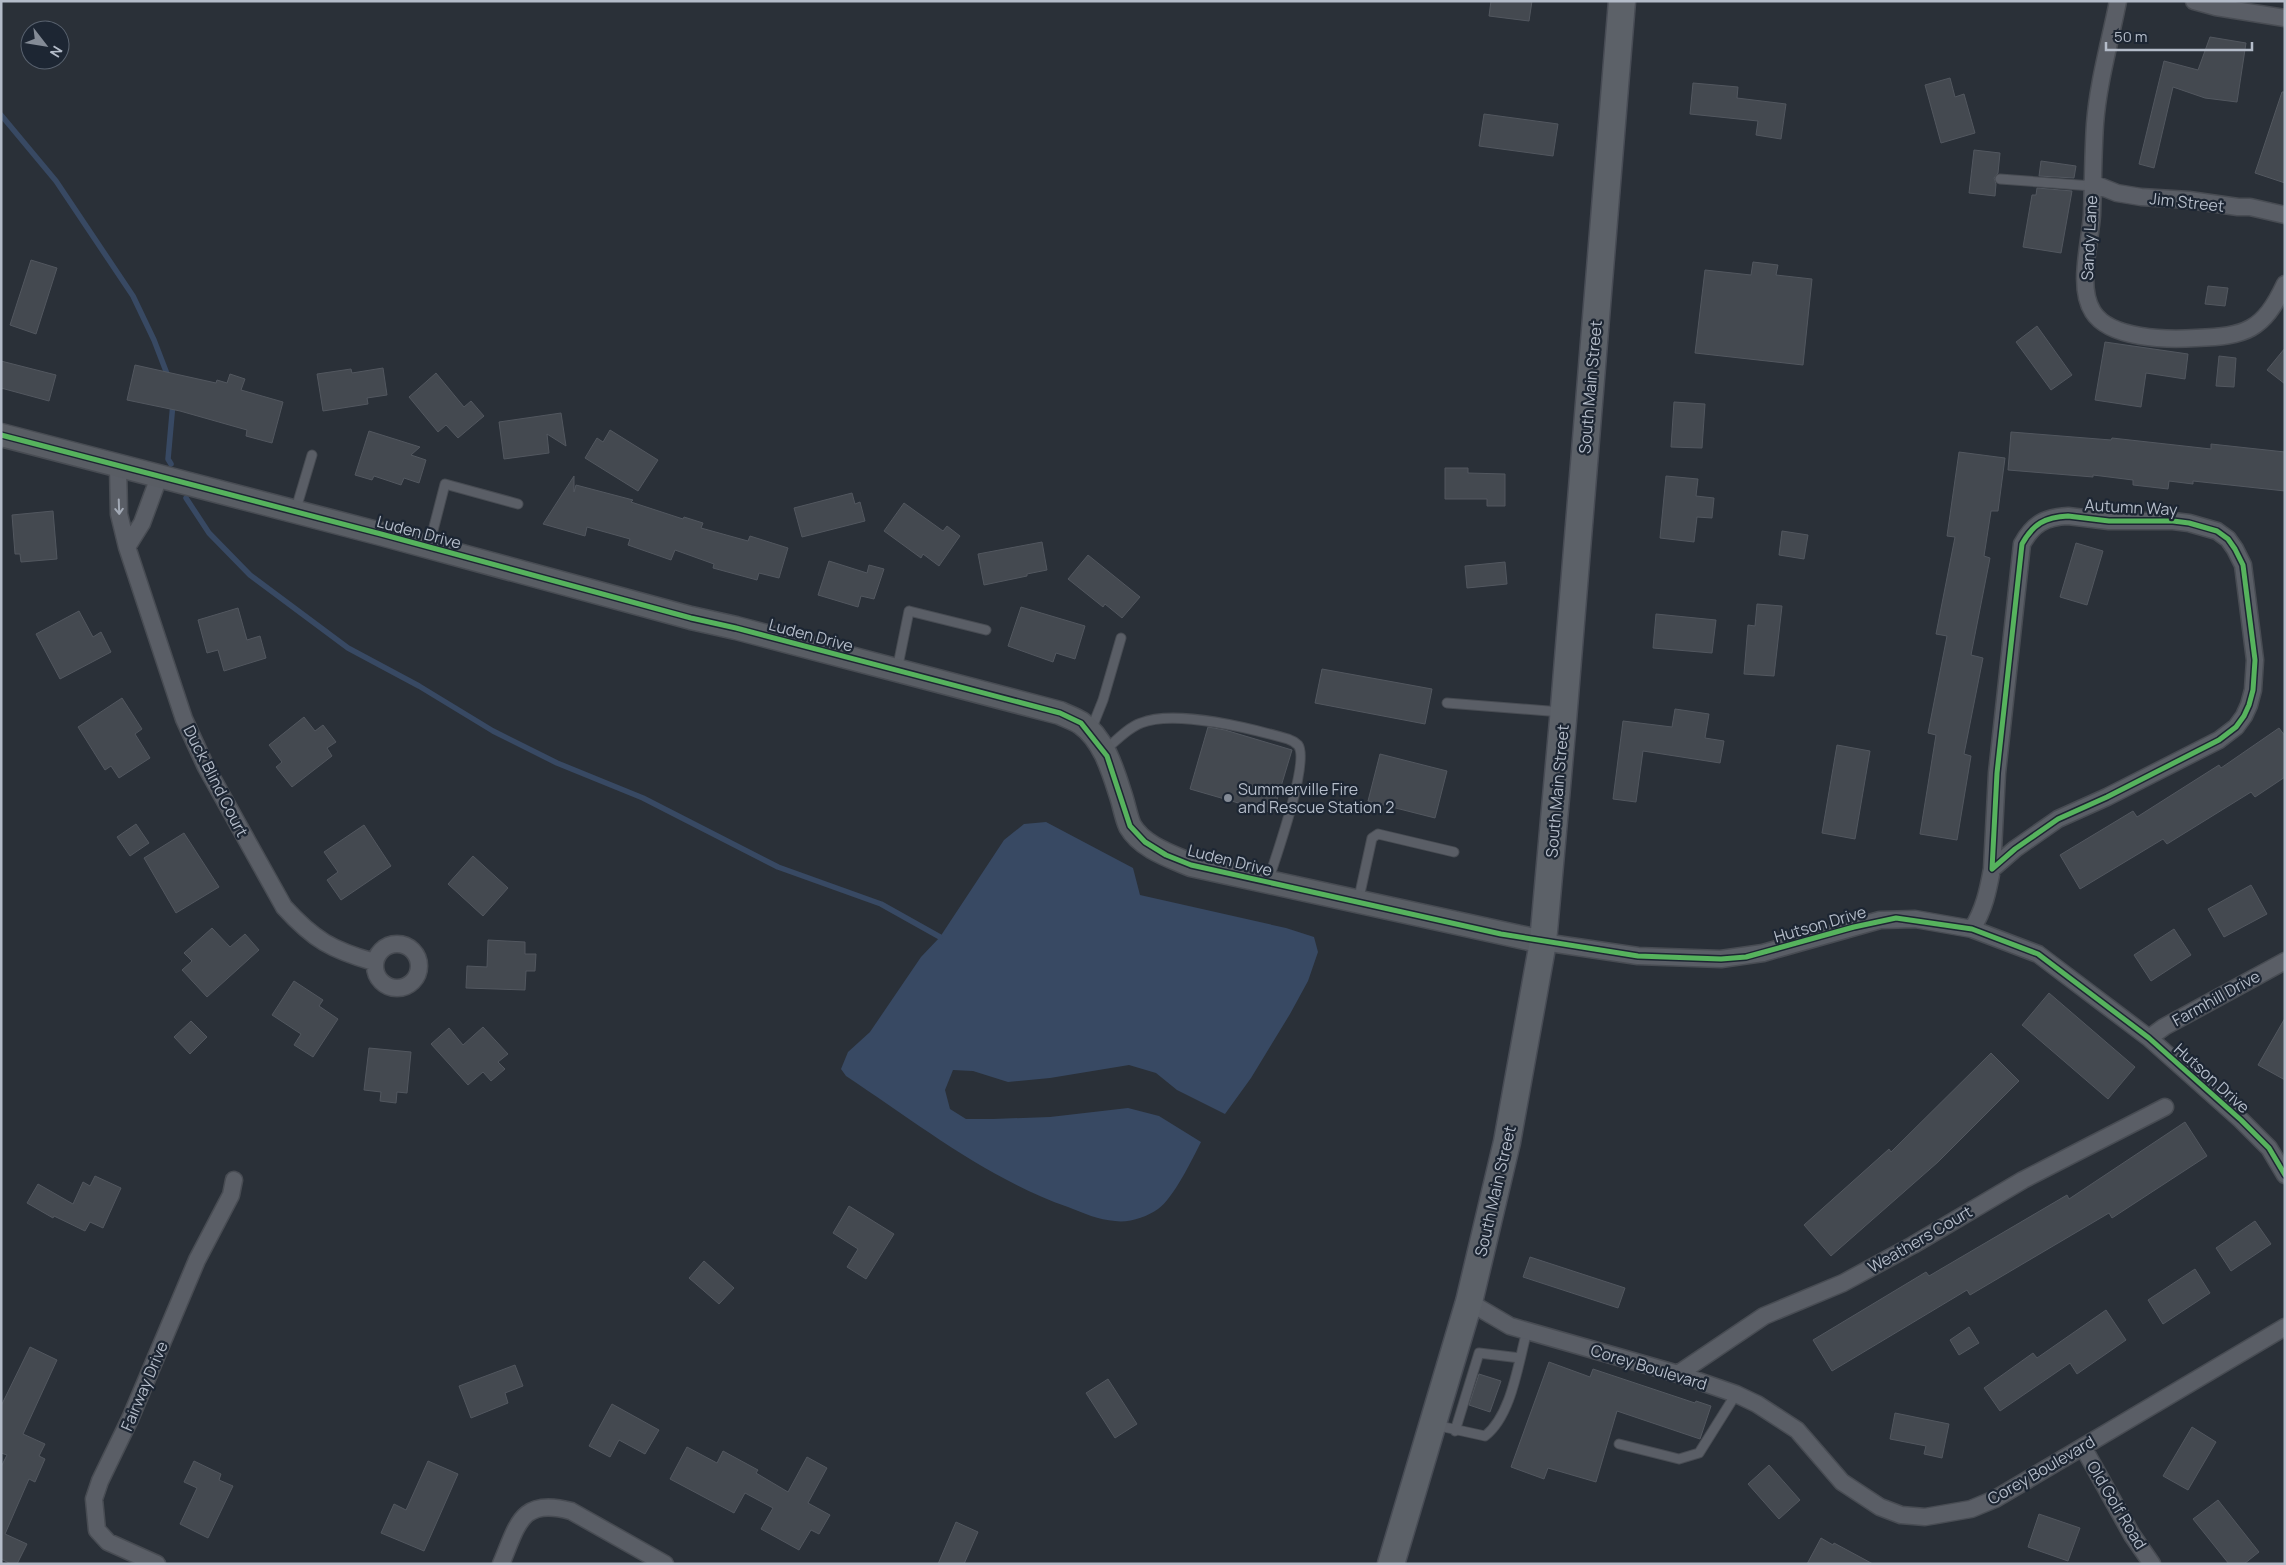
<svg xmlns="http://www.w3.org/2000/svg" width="2286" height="1565" font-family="Manrope,sans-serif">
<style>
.water{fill:#384963}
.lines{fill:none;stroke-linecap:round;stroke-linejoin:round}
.stream{stroke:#384963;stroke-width:5.5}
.building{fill:#444950;stroke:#52575f}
.lane-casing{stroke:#484c53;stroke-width:11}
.street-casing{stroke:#484c53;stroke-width:19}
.secondary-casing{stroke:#484c53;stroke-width:25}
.primary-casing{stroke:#484c55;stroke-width:29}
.lane{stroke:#5a5e66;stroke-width:9}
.street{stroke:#5a5e66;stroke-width:16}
.secondary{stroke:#595d64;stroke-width:22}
.primary{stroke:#5c6168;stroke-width:26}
.cycleway-casing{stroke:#1d2633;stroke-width:8}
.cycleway{stroke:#56b35d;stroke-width:5}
.oneway{stroke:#a2a9b5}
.poi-dot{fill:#848b96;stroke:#1d2633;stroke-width:2}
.labels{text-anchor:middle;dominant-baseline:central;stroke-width:4.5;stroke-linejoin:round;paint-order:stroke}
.street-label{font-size:16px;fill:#b4bcc9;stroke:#1d2633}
.poi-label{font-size:16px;fill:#b4bcc9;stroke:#1d2633;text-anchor:start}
</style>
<rect width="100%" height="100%" fill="#2a3038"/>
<path class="water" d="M1046,822L1133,868L1140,895L1286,928L1314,937L1318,952L1308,981L1290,1014L1251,1078L1225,1114L1177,1090L1156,1073L1129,1065L1050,1078L1008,1082L973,1071L953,1070L945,1090L950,1109L966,1119H993L1050,1117L1128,1108L1159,1116L1201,1142C1193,1158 1173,1199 1158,1209C1147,1217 1129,1223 1115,1221C1099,1220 1083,1213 1068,1207C986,1178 917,1123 846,1076L841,1069L848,1052L870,1032L921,957L940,937L1004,840L1024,824Z"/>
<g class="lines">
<path class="stream" d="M1,115L56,181L133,296L154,340L169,379
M171,464L168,459L173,403
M186,498L209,533L250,575L348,648L419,686L493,731L557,763L643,798L778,867L881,904L940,937"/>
</g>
<path class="building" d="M1491,1H1532L1529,21L1489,16Z
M2210,37L2246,43L2237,102L2205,98L2173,87L2154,168L2139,164L2164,61L2198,70Z
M1950,78L1955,97L1964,94L1975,133L1941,143L1925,85Z
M1693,83L1738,87L1737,98L1786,104L1781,139L1756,135L1758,121L1690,114Z
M2282,92H2285V183L2255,173Z
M1484,114L1558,124L1553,156L1479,146Z
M1974,150L2000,153L1998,173L1994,178L1996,184L1995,196L1969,193Z
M2041,161L2076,166L2074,178L2039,176Z
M2037,188L2072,191L2061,253L2023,247L2032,195H2036Z
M31,260L57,268L36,334L10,325Z
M1753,262L1778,265L1776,275L1812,279L1803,365L1695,353L1705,270L1751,275Z
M2208,286L2228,288L2225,306L2205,304Z
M2037,326L2072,375L2051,390L2016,342Z
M2105,342L2188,354L2185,379L2146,373L2141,407L2095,400Z
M2285,348V384L2267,370Z
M2219,356L2236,358L2234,387L2216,386Z
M1,361L56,375L49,401L1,388Z
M135,365L216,383L217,380L227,383L230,374L245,379L241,390L283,402L272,443L246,436L247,430L180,411L127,400Z
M383,368L387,395L367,398L368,404L323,411L317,374L351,369L352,373Z
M436,373L464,407L471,401L484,416L458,438L446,425L438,432L409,397Z
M1674,402L1705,404L1702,448L1671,447Z
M561,413L566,446L547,434L549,453L504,459L499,422Z
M610,430L658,460L638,491L585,458L597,438L603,442Z
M369,431L420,447L411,455L426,460L419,483L404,478L401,485L374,476L372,480L355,475Z
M2011,432L2111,440L2112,438L2211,449V444L2285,452V491L2193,481V484L2169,481L2168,489L2133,485V480L2093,475V477L2008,470Z
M1959,452L2005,458L1998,511H1991L1984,556L1990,558L1971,655L1983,658L1964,754L1971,756L1957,840L1920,834L1936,735L1928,733L1947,636L1936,634L1955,537L1947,536Z
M1445,468H1468V473L1505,474V506H1487V499H1445Z
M574,476V492L576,485L633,500L631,502L683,519L684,517L703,523L701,528L748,541L750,536L788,548L779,578L759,573L757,580L713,568L714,564L675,550L671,560L628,545L630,539L587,527L585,536L543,524Z
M1666,476L1698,479L1696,496L1714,498L1712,518L1697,517L1694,542L1660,538Z
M852,493L855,504L860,502L865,521L802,537L794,508Z
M904,503L943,531L947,526L960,536L939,566L923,554L921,558L884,531Z
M53,511L57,559L21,562L20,554H15L12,515Z
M1782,531L1808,535L1804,559L1779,555Z
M1042,542L1047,570L1027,574V576L984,585L978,554Z
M2076,543L2103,551L2087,605L2060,597Z
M1088,555L1140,597L1122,618L1105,604L1103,607L1068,579Z
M829,561L867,573L869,565L884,569L874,599L861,596L858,607L818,595Z
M1505,562L1507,584L1467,588L1465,566Z
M1757,604L1782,606L1774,676L1744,674L1748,625L1755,626Z
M1021,607L1085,626L1075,659L1056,653L1053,662L1008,646Z
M238,608L247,640L260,636L266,658L224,671L218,650L207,653L198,620Z
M79,611L93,637L101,632L111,652L60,679L36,634Z
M1656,614L1716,620L1712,653L1653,648Z
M1322,669L1432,689L1425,724L1315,703Z
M122,698L142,729L135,734L150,758L119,778L111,766L105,770L78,727Z
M1675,709L1709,714L1705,738L1724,741L1720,763L1643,751L1636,802L1613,799L1623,721L1672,727Z
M304,717L315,731L323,725L336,742L327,748L332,756L292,787L276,767L282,762L269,745Z
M1208,727L1225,730L1292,750L1273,813L1190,789Z
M2279,728L2285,736V777L2255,797L2251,792L2167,844L2163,839L2080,889L2060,855L2133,811L2137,817L2219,765L2221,768Z
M1837,745L1870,751L1855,839L1822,833Z
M1380,754L1447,771L1435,818L1368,801Z
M136,824L149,843L130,856L117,837Z
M364,825L391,866L341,900L327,880L338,872L324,852Z
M184,833L219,887L176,913L144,858Z
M473,856L508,888L483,916L448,884Z
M2251,885L2267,914L2224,937L2208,909Z
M212,928L230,947L245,934L259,950L207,997L182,970L192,961L184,953Z
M2174,929L2191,955L2151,981L2134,955Z
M488,940L525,942V954H536L535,971H526L525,990L466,988L467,966L487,967Z
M294,981L323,1000L319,1006L338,1019L313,1057L294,1045L301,1034L272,1015Z
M2049,993L2135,1067L2108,1099L2022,1025Z
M2285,1018V1080L2258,1065Z
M191,1021L207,1037L190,1054L174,1037Z
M483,1027L508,1054L498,1062L505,1069L491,1081L483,1072L468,1085L431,1044L449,1028L463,1045Z
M369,1048L411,1052L407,1093L397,1092L396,1103L380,1101L381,1092L364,1090Z
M1991,1053L2019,1081L1938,1162L1831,1256L1804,1225L1889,1149L1891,1152Z
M2185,1122L2207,1156L2112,1218L2109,1213L1970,1295L1967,1290L1832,1371L1813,1340L1926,1272L1929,1276L2067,1195L2069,1199Z
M95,1176L121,1188L103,1228L90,1222L85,1231L54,1216L53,1218L27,1203L38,1184L73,1204L83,1182L90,1186Z
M849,1206L894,1234L866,1279L847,1267L858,1249L833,1233Z
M2255,1221L2271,1244L2231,1271L2216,1248Z
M1530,1257L1625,1288L1618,1308L1523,1277Z
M704,1261L734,1288L719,1304L689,1278Z
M2195,1269L2210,1293L2163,1324L2148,1300Z
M2106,1310L2126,1340L2077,1374L2070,1363L2000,1411L1984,1388L2033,1353L2037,1358Z
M1969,1327L1979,1343L1959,1355L1950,1340Z
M30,1347L57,1360L23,1434L45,1444L39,1456L45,1459L35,1482L29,1479L5,1534L27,1544L17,1564H11L1,1559V1467L7,1455L1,1453V1406Z
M1549,1362L1590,1377L1593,1369L1695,1403L1696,1401L1711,1406L1700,1439L1617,1411L1596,1482L1548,1468L1544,1479L1511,1467Z
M515,1365L523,1386L505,1393L508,1403L471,1418L459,1386Z
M1479,1374L1501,1381L1490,1412L1469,1405Z
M1108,1379L1137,1424L1115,1438L1086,1393Z
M612,1404L659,1430L645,1454L619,1440L610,1457L589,1446Z
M1895,1413L1949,1424L1942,1458L1924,1454L1926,1446L1890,1439Z
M2192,1427L2216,1442L2188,1490L2163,1476Z
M687,1447L717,1463L723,1451L758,1470L756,1473L788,1492L807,1457L827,1468L808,1503L830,1515L819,1534L811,1530L799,1550L761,1529L773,1508L745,1493L734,1513L670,1479Z
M194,1461L221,1474L219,1480L233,1486L208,1538L180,1524L197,1488L184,1482Z
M428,1461L458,1474L424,1551L381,1533L394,1504L406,1510Z
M1769,1465L1800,1500L1779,1519L1748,1484Z
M2218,1500L2259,1552L2244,1564H2229L2193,1519Z
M2039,1514L2080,1528L2068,1561L2028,1547Z
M956,1522L978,1532L964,1564H938Z
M1821,1538L1833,1545L1834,1543L1873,1564H1807Z"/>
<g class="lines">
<g class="lane-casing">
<path id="lane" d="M2000,179L2092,186
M295,512L312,455
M429,546L445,484L518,504
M897,670L909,611L986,630
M1447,703L1561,712
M1091,730L1103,700L1121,638
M1104,751C1115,742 1127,728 1141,723C1175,709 1253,729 1288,739C1291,740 1296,743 1298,745C1310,760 1275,860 1268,881
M1358,902L1372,838L1378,834L1454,852
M1435,1425L1485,1436C1512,1415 1518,1363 1527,1331
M1455,1431L1479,1353L1520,1358
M1619,1444L1679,1459L1699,1453L1736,1394"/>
</g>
<g class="street-casing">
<path id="street" d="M2118,1C2110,42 2098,83 2095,124C2093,155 2093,185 2092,215C2090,243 2077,288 2093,312C2110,339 2167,340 2196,338C2246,336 2263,331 2285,284
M2194,1L2216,7L2285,18
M2092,183L2117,193L2141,197L2189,200L2238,207H2250L2285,215
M118,466L119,514L127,547L184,719L206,767L284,907C314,940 332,950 374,962
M2068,516L2109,521H2173L2189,523L2217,531L2228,539L2235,549L2243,565L2255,660L2253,690L2249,705L2244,716L2236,727L2219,740L2107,797L2058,819L2015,849L1992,869L1997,773L2022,544C2033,524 2045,517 2068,516Z
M127,547L142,523L159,477
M1972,929C1984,910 1988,891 1992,869
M1543,942L1638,956L1721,959L1763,953L1880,920L1915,919L1972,929L2038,954L2149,1038L2241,1120L2269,1148L2285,1175
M375 966a22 22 0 1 1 44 0a22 22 0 1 1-44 0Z
M2149,1038L2164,1027L2285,961
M1469,1302L1510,1326L1678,1374L1736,1394L1757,1404L1797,1430L1842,1482L1880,1507L1901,1515L1925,1517L1971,1509L1995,1499L2285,1327
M1678,1374L1764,1316L1843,1283L1913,1245L2023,1180L2165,1107
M2083,1447L2132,1535L2152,1564
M157,1564L108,1542L97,1530L94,1499L100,1481L130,1419L197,1260L231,1195L234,1180
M501,1564C518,1524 521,1497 571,1511L665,1564"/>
</g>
<g class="secondary-casing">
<path id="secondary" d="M1,435L381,534L691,618L736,628L1060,713C1066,716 1075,719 1081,723C1104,739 1113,771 1121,796C1124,805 1126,817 1130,826C1142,847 1170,856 1191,865L1543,942"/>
</g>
<g class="primary-casing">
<path id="primary" d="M1391,1564L1469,1302L1507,1142L1543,942L1563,720L1622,1"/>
</g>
<use href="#lane" class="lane"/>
<use href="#street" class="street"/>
<use href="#secondary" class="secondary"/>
<use href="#primary" class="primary"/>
<g class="cycleway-casing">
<path id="cycleway" d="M1,435L381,534L691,618L736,628L1060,713L1081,723L1107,756L1130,826L1145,842L1166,855L1191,865L1501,934L1638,956L1721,959L1746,957L1854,927L1896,918L1972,929L2038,954L2149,1038L2241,1120L2269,1148L2285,1175
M2068,516L2109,521H2173L2189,523L2217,531L2228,539L2235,549L2243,565L2255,660L2253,690L2249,705L2244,716L2236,727L2219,740L2107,797L2058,819L2015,849L1992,869L1997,773L2022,544C2033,524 2045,517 2068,516Z"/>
</g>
<use href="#cycleway" class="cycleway"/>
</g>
<defs><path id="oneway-shaft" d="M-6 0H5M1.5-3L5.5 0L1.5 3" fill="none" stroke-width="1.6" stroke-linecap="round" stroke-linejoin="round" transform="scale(1.25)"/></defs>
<use class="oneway" href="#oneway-shaft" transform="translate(119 507) rotate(88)"/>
<circle class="poi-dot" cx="1228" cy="798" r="5"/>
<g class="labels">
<g class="street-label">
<text transform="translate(2187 202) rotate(6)">Jim Street</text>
<text transform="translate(2089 238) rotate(-87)">Sandy Lane</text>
<text transform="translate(1590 387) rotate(-85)">South Main Street</text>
<text transform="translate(2131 507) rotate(3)">Autumn Way</text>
<text transform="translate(419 532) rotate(15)">Luden Drive</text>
<text transform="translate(811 635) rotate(15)">Luden Drive</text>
<text transform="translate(216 781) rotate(63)">Duck Blind Court</text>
<text transform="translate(1557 791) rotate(-85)">South Main Street</text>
<text transform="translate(1230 860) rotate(14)">Luden Drive</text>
<text transform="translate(1820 924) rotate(-16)">Hutson Drive</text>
<text transform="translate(2216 998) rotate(-29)">Farmhill Drive</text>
<text transform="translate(2212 1078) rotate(42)">Hutson Drive</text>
<text transform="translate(1495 1191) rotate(-77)">South Main Street</text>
<text transform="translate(1920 1239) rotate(-30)">Weathers Court</text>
<text transform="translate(1649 1367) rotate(17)">Corey Boulevard</text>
<text transform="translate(144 1386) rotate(-67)">Fairway Drive</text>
<text transform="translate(2041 1470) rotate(-30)">Corey Boulevard</text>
<text transform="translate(2117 1505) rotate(59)">Old Golf Road</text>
</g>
<g class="poi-label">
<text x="1238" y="789">Summerville Fire<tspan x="1238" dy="18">and Rescue Station 2</tspan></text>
</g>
</g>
<rect width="2286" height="1565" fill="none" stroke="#b4bcc9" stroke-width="5"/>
<g transform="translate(45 45) rotate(121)"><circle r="24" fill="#1d2633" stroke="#59626f"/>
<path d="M0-4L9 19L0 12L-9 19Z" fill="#848b96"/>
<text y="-8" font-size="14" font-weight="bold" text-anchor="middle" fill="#b4bcc9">N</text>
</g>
<path d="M2106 42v8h146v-8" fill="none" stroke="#b4bcc9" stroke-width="2.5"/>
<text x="2114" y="42" font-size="15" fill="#b4bcc9" stroke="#1d2633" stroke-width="4" paint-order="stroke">50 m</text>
</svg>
